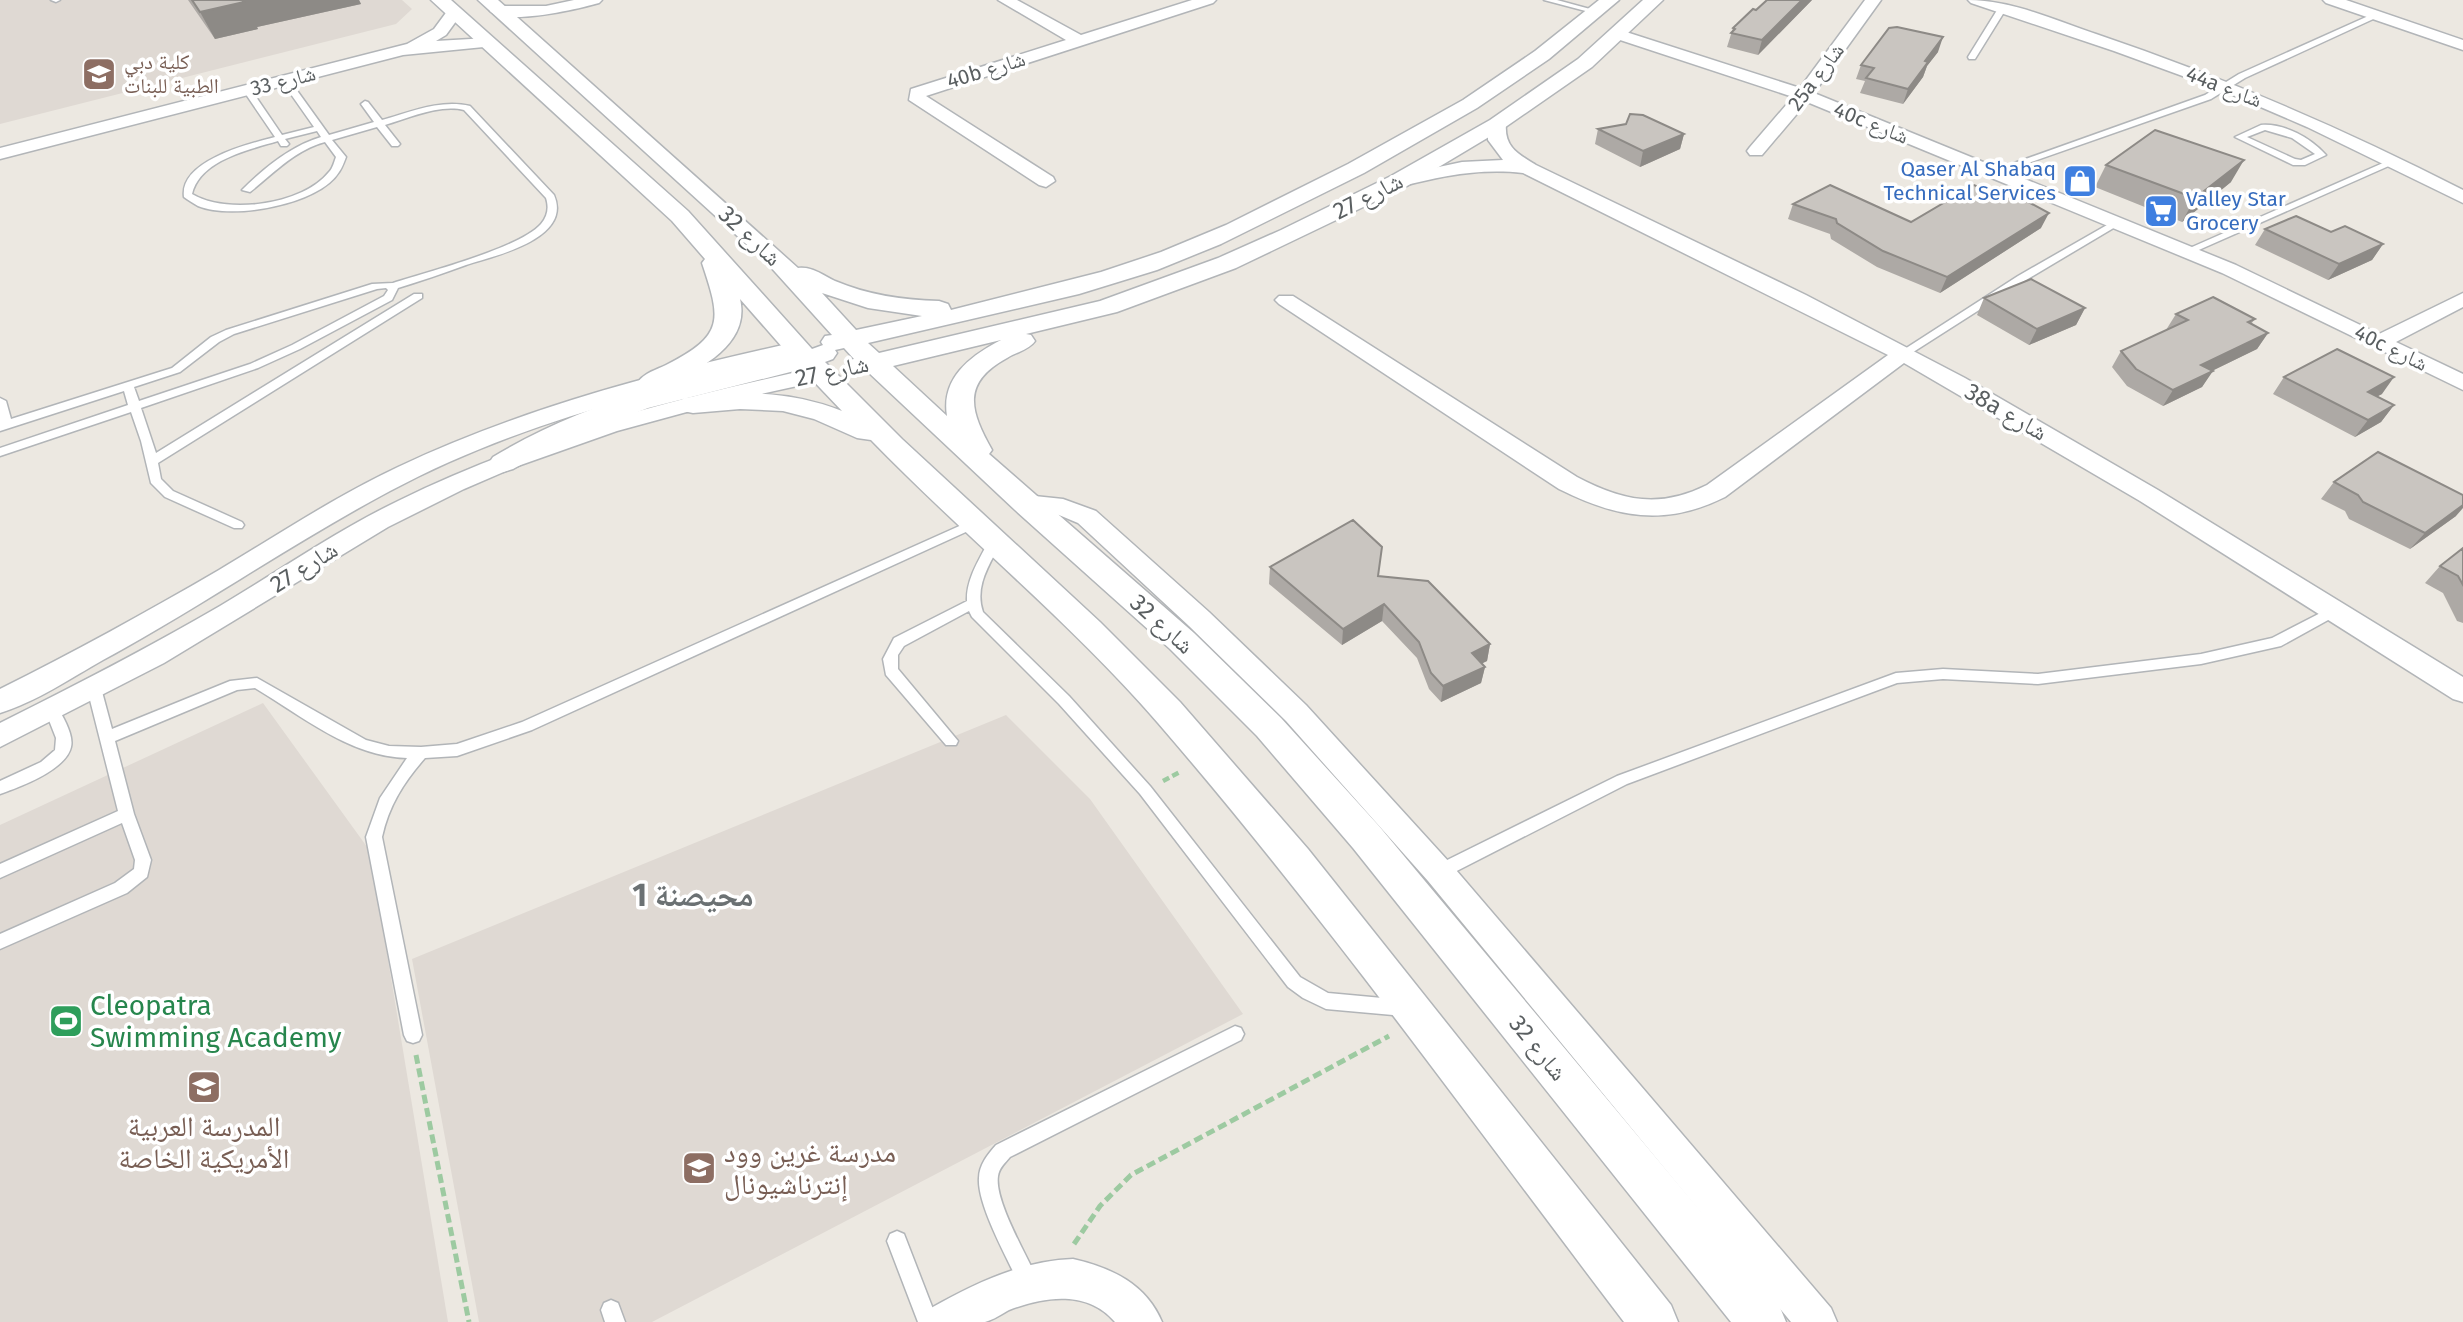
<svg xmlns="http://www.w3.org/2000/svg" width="2463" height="1322" font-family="'Fira Sans','Noto Naskh Arabic',sans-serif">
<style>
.education{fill:#dfd9d3}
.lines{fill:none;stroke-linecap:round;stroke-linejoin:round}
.service-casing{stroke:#b2b5b8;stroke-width:3}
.minor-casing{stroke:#b2b5b8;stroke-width:3}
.tertiary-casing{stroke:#b2b5b8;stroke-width:3}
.path-far1{stroke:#9dcaa1;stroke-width:4.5;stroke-dasharray:7 3.5;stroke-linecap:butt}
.path{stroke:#9dcaa1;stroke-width:5;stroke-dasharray:9 4.5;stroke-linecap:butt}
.service{fill:#fff;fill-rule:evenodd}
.minor{fill:#fff;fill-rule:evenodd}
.tertiary{fill:#fff;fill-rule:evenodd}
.wall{fill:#ada9a5}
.shaded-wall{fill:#8d8a86}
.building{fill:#c9c5c0;stroke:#8d8a86;stroke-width:2}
.labels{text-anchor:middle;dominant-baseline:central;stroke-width:7;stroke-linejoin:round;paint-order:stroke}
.far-education-label{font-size:21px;fill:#785e54;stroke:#fff;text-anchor:start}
.far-street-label{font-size:21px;fill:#5a5f61;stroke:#fff}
.far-shop-label{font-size:21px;fill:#366cbe;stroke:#fff;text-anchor:end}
.street-label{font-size:24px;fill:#5a5f61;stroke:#fff}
.near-leisure-label{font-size:28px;fill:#27864d;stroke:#fff;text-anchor:start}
.near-education-label{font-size:28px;fill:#785e54;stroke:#fff}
.district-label{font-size:32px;font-weight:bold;fill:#6b7173;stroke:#fff}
</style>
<rect width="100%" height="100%" fill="#ece8e1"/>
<path class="education" d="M0,0H402L412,9L396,24L0,124Z
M263,703L370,851L448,1322H0V825Z
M1006,715L1090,799L1243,1014L652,1322H479L412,959Z"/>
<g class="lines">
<g class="service-casing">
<path id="service" d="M51,0H60L56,2Z
M1544,0H1557L1601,12L1597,14Z
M1999,7L2006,9L1975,59H1969L1968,57Z
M2375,13L2382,15L2245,78L2211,99L1997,174L1989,172L2205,95L2239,74Z
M285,77L288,78L329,135L374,122L361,104L365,101L368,102L382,120C411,112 440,99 470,106L554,195C573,239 494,256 466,265C444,273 421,281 398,288L392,300L300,349L258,368L141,408L156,453L414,294H422V298L158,463L161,479L173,491L242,522L244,525L242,528H234L165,497L151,483L141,441L131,412L0,456V448L128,405L124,391L0,431V398L6,401L11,419L172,368L211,337L226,330L372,284L393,283C427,272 520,248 541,224C548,216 549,207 546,198L464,110C439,104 409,118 385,125L400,144L398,146H392L377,127L332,140L346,157C344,162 342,168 339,172C319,205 232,220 198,206C193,203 188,200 184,197C179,161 248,144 275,137L243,90L244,88H250L282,135L314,127L281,80ZM317,131L321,137C291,146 264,168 242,190L250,192C274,173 295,150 325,142L336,157C334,162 333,168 329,172C303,205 226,215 192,194C200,160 248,150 278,141L281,146H287L289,144L285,139ZM386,288L388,290L384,296L292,345L250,364L139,401L134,387L180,372L219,342L234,334L377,289Z
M2261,125C2284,123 2311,138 2326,155L2305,165H2293L2235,137ZM2265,130L2292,138L2315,154L2301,160L2295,159L2247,137Z
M2392,159L2400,161L2192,253L2183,251Z
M2114,221L2122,223L2026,280L1907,356H1899L1897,354L2018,276Z
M975,519L979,520L981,523L979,526L532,730L457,756L425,758C404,782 389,805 382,837L422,1035L419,1041L413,1043L407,1041L404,1035L366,837L380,798L407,758C351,757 302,716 255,688L237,690L115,741L134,814L151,860L147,877L127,893L0,949V934L115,883L134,869L135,860L122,823L0,878V864L118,811L87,688L89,684H99L101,688L112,729L230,681L257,678L366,740L389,746L421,747L457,744L522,722Z
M995,538L1001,542C990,564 974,586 983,612L1069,696L1150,786L1300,977L1328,993L1404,1000L1410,1002L1413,1008L1410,1014L1404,1016L1326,1009L1303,998L1288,987L1140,794L1059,704L972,617L969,611L904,646L898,655V669L958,741L956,745H946L886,675L883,659L894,638L967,601C966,579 980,558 990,539Z
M2334,606L2339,608L2341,611L2339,614L2281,646L2201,664L2038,684L1943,679L1897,683L1627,784L1445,877L1439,879L1433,877L1431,872L1433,867L1617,776L1896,673L1943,669L2038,674L2201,654L2272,638Z
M52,705L57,706C63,717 74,735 71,747C66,770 20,787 0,794V781L41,762L55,750L56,738L45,710L47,706Z
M1235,1026L1241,1028L1244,1034L1241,1040L1010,1157C1005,1163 999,1168 998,1176C994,1201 1028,1257 1039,1283L1036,1290L1029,1293L1022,1290C1010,1263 977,1206 979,1178C979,1165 988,1154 996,1145Z
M897,1231L904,1234L938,1322H918L887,1241L890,1234Z
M611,1300L618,1303L625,1322H605L601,1310L604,1303Z"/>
</g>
<g class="minor-casing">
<path id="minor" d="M574,0H602L599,3C578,9 506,26 490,11L498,6H546Z
M998,0H1017L1081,35L1192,0H1216L1213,3L926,96L1053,177L1055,181L1046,187L1039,185L909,100L911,89L1066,40Z
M1865,0H1881L1814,93L2236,265L2379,334L2463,293V307L2396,342L2463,374V390L2222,273L1807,102L1762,155H1750L1747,151L1750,147L1793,97L1611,37L1609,34L1611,31H1623L1800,88Z
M1968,0C2011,0 2055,20 2096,34C2223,77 2344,129 2463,190V203L2307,127L2221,90L2114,51L1971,3Z
M2323,0H2346L2463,40V50L2326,3Z
M454,8L462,13L446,35L436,41L488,38L496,43L494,46L403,55L0,159V148L407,44L434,29L448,10Z
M1497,119L1506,124C1504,147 1518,154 1536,165L1806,295L1965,378L2158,490L2463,677V702L2453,699L2140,501L1904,363L1725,497C1665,527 1617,518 1559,489L1279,304L1275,300L1279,296H1293L1577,477C1623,501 1659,509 1707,485L1888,355L1523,173C1480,168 1441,176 1399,187L1390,181L1392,177L1462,162L1503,160L1488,140V124Z
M797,342L805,344L808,349L805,354C662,389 520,421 390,491C292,543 201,607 103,660C71,678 36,702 0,713V689C74,652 147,612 219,570C278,535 336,496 398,467C525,407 660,372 797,342Z
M821,367L829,369L832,374L829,379L716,404L617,431L515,467L464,489L388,527L164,663L0,747V723C74,686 148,648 220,606C279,571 336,531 398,501C532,435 675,398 821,367Z
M1025,495L1063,499L1096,511L1209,612L1306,705L1450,863L1831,1308L1837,1322H1791L1428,881L1286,721L1189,626L1078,523L1059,515L1016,509L1013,503L1016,497Z
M1073,1259C1112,1268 1146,1284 1162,1322H1115C1088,1290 1045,1296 1009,1310C1002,1314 993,1320 985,1322C967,1322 943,1322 925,1322L931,1308C976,1283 1021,1261 1073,1259Z"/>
</g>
<g class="tertiary-casing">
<path id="tertiary" d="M431,0H451L688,211L812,349L823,345L821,342L825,336L832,335L767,263L478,0H498L798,268C811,266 823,275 835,281C868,295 903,300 939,301L948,304L951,310L1101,272L1161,252L1226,225L1348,164L1463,100L1535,51L1599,0H1619L1549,59L1477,108L1364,173L1221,244L1157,270L1079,294L868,343L879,353L1100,301L1218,258L1281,230L1391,176L1490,120L1578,59L1643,0H1663L1592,67L1504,128L1407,186L1236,268L1117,312L1026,334L1031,335L1035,341C1029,350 1016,352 1007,358C961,383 970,411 992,450L989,454L1194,633L1281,718L1379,826L1779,1305L1786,1322H1731L1353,848L1257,736L1170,649L1015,510L868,372L858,374L849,372L845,366L849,360L854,359L844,348L835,350L837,353L833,359L825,362L902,439L1100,622L1180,702L1308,849L1671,1305L1678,1322H1624C1471,1121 1323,914 1158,723C1070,621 964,536 871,440L857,438L814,419L783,411L740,409L693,413L683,411L679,405L683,399L693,397C744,390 794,392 842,411L802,369L648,408L565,440L513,469L503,472L493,469L489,463L493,457C543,427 594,406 650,390L641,388L638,382C644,373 656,370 666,365C725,335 721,320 702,263L705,259L672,221ZM822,293L868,308L922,316L856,330ZM740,299L790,356L665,386C698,370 751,345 740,299ZM1001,340C970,356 941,378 947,416L893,366Z"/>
</g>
<path class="path-far1" d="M1163,781L1180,772"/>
<path class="path" d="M416,1055L469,1322
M1074,1244L1100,1206L1131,1175L1389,1036"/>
<use href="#service" class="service"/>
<use href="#minor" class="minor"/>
<use href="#tertiary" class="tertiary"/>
</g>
<path class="wall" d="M188,0H359L361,4L257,27L258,29L215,39Z
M1767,0H1812L1758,55L1727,47L1733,28L1756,10Z
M1938,52L1927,66L1923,77L1903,104L1860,93L1865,81L1856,79L1861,65Z
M1598,129L1684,134L1680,149L1640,167L1595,144Z
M2106,165L2231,182L2182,222L2095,187Z
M1793,204L1911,222L2041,228L1940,293L1877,267L1831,239L1830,234L1788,219Z
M2265,229L2331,232L2383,244L2372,260L2328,280L2255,245Z
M1984,298L2085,308L2076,325L2029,345L1977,315Z
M2176,314L2255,319L2251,324L2268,333L2257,349L2212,371L2202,387L2163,406L2127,386L2112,367L2121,351L2166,330Z
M2284,377L2382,394L2377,396L2394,405L2381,422L2355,437L2273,394Z
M2334,482L2456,516L2410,549L2349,519L2345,511L2321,499Z
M2463,548V623L2457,621L2443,593L2425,583L2440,566Z
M1270,567L1378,576L1490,644L1487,661L1482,663L1485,667L1481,683L1441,702L1429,689L1417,658L1382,621L1342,645L1269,584Z"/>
<path class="shaded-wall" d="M242,0H359L361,4L257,27L258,29L215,39L200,12Z
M1802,0H1812L1758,55L1762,40Z
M1943,37L1938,52L1927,66L1923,77L1903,104L1908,89L1925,61Z
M1684,134L1680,149L1640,167L1643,151Z
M2244,160L2231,182L2182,222L2195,198Z
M2049,213L2041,228L1940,293L1947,277Z
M2383,244L2372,260L2328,280L2339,264Z
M2085,308L2076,325L2029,345L2037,329Z
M2268,333L2257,349L2191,381L2201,365Z
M2213,371L2202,387L2163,406L2173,390Z
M2394,377L2382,394L2356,408L2368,392Z
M2394,405L2381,422L2355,437L2368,420Z
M2463,505V508L2456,516L2410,549L2425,533Z
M1384,604L1382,621L1342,645L1343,629Z
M1490,644L1487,661L1469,670L1472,653Z
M1485,667L1481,683L1441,702L1443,686Z"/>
<path class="building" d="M192,0H242L244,2L200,12Z
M1767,0H1802L1762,40L1731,33L1735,29L1733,28L1753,9L1756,10Z
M1897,27L1943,37L1925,61L1928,62L1908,89L1866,78L1874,68L1861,65L1889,28Z
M1630,114L1643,115L1684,134L1643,151L1598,129L1626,124Z
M2155,130L2244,160L2195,198L2106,165Z
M1830,185L1911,222L1974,185L2007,198L2019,197L2049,213L1947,277L1883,251L1837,223L1836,219L1793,204Z
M2296,216L2331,232L2345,226L2383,244L2339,264L2265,229Z
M2031,279L2085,308L2037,329L1984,298Z
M2213,297L2255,319L2248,322L2268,333L2201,365L2213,371L2173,390L2136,369L2121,351L2188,320L2176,314Z
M2337,349L2394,377L2368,392L2394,405L2368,420L2284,377Z
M2378,452L2463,495V505L2425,533L2363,502L2358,495L2334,482Z
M1353,520L1382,547L1378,576L1428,581L1490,644L1472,653L1485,667L1443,686L1431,673L1419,642L1384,604L1343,629L1270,567Z
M2463,548V585L2458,576L2440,566Z"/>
<defs>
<g id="university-square" transform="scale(1.75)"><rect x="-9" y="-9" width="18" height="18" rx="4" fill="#8d6e63" stroke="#fff"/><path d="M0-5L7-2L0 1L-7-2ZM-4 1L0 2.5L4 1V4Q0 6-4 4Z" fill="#fff"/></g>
<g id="shop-square" transform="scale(1.75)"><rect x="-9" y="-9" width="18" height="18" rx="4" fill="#3f7fe0" stroke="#fff"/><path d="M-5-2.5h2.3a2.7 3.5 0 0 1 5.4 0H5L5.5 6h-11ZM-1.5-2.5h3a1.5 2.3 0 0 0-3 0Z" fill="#fff"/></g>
<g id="supermarket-square" transform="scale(1.75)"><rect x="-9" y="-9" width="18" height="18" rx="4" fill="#3f7fe0" stroke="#fff"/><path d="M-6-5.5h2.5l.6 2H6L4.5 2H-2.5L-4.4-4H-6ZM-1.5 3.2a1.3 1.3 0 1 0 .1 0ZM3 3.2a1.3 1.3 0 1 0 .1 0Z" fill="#fff"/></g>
<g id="stadium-square" transform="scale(1.75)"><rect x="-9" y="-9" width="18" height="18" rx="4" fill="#2e9e5b" stroke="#fff"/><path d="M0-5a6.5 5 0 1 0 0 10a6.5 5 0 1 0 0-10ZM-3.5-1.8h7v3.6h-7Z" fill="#fff"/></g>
<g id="school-square" transform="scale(1.75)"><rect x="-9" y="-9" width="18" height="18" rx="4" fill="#8d6e63" stroke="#fff"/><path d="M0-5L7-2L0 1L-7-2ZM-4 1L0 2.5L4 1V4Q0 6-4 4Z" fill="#fff"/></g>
</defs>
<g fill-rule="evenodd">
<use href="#university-square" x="99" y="74"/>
<use href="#shop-square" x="2080" y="181"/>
<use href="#supermarket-square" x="2161" y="211"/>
<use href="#stadium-square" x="66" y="1021"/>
<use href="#school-square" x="204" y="1087"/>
<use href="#school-square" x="699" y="1168"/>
</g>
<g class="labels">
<g class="far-education-label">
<text x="124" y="62">كلية دبي<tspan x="124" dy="24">الطبية للبنات</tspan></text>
</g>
<g class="far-street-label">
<text transform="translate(986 70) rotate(-17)">40b شارع</text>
<text transform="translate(1816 77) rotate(-53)">25a شارع</text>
<text transform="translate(283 81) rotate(-14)">شارع 33</text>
<text transform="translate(2224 87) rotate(21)">44a شارع</text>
<text transform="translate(1871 123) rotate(22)">40c شارع</text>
<text transform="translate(2391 348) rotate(26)">40c شارع</text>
</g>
<g class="far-shop-label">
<text x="2056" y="169">Qaser Al Shabaq<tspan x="2056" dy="24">Technical Services</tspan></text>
<text x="2186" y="199" text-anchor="start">Valley Star<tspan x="2186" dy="24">Grocery</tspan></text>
</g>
<g class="street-label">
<text transform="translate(1368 196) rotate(-27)">شارع 27</text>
<text transform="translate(750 236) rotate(43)">شارع 32</text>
<text transform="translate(832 371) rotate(-12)">شارع 27</text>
<text transform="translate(2006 412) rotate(30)">38a شارع</text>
<text transform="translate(304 567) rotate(-32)">شارع 27</text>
<text transform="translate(1162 624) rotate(42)">شارع 32</text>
<text transform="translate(1538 1048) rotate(51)">شارع 32</text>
</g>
<g class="near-leisure-label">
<text x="90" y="1005">Cleopatra<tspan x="90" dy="32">Swimming Academy</tspan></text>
</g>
<g class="near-education-label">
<text x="204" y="1126">المدرسة العربية<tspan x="204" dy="32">الأمريكية الخاصة</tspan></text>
<text x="724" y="1152" text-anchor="start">مدرسة غرين وود<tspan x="724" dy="32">إنترناشيونال</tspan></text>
</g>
<g class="district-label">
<text x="693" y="895">محيصنة 1</text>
</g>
</g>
</svg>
